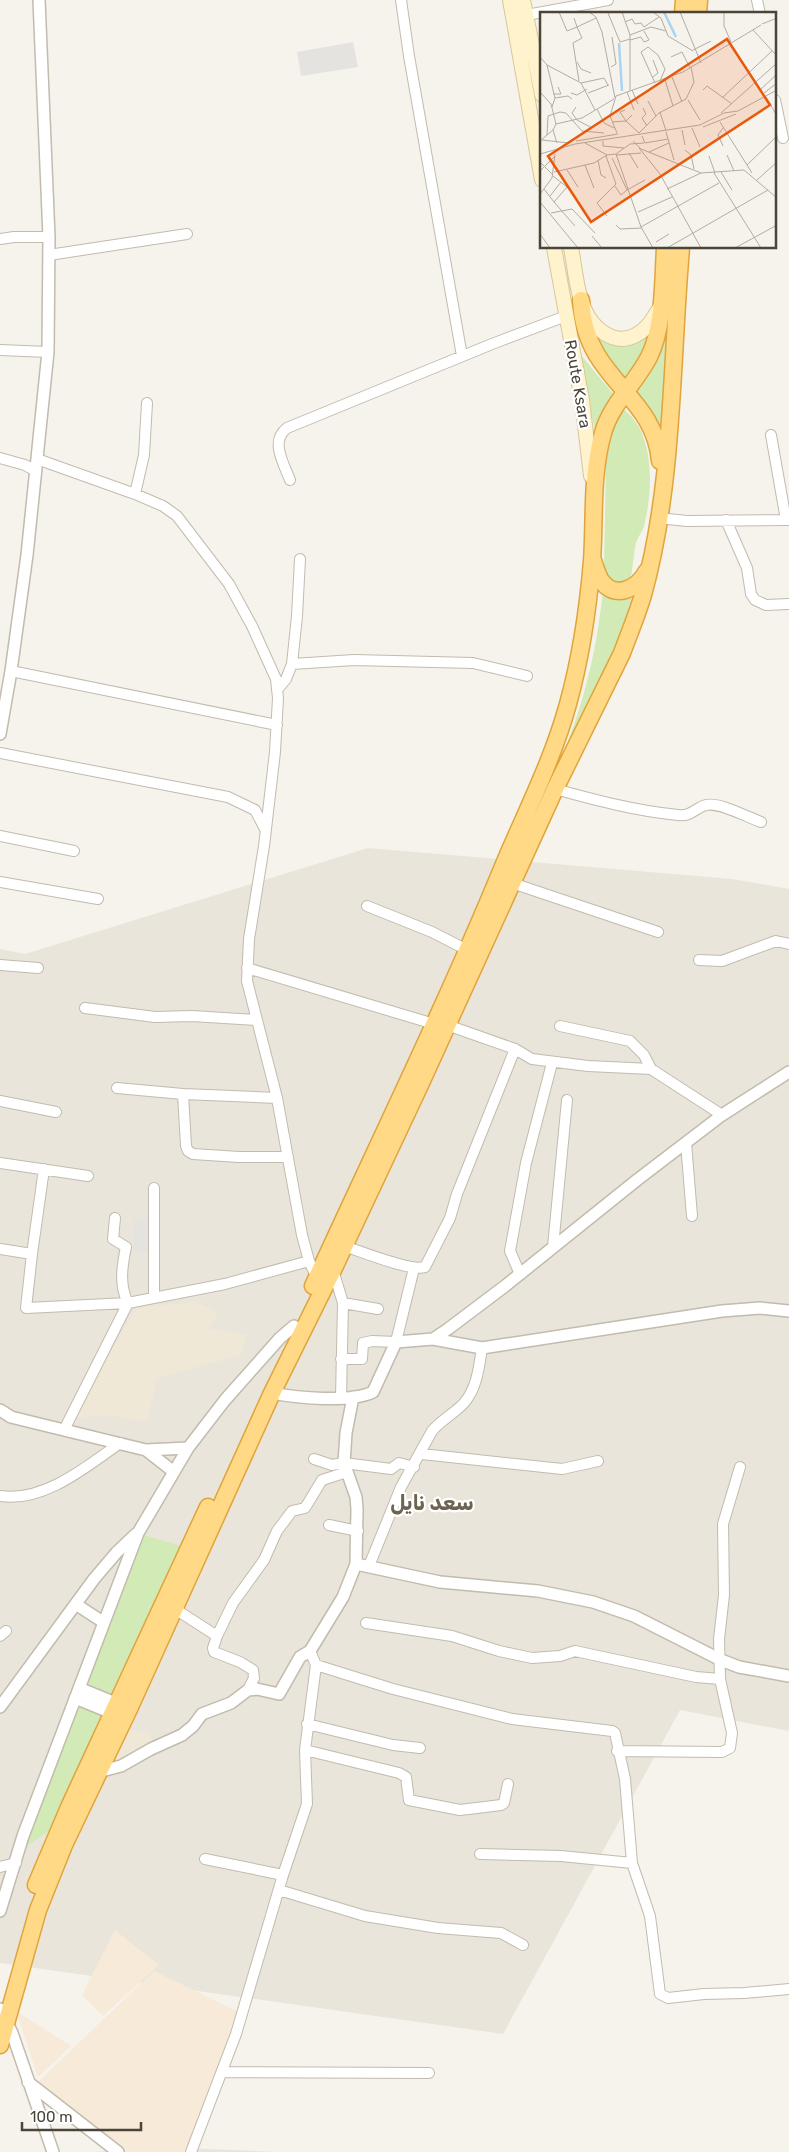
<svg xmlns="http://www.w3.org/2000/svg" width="789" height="2152" font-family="Rubik,Cairo,sans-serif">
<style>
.residential{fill:#eae5da}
.commercial{fill:#f7ead8}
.education{fill:#efe8d6}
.green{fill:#d2eab5}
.parking{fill:#e5e3e0}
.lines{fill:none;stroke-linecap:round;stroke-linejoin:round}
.minor-casing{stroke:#c2bbae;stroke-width:12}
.tertiary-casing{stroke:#c2bbae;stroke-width:14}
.secondary-casing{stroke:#d6c79b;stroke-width:16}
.trunk-casing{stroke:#e0a43c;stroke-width:19}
.minor{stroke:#fff;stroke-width:10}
.tertiary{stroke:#fff;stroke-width:11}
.secondary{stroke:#fff3cd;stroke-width:14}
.trunk{stroke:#ffd985;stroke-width:16}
.labels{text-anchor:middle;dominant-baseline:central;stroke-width:4.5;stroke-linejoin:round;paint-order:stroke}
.street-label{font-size:16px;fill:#4b4439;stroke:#fff}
.district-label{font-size:21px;font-weight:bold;fill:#6e6250;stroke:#fff}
.inset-river{fill:none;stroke:#a9d4f2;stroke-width:2.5}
.inset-road{fill:none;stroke:#b2ada4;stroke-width:1}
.view{fill:#e8590c;fill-opacity:0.15;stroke:#e8590c;stroke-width:2.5}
.inset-edge{fill:none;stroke:#4b4439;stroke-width:2.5}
</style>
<rect width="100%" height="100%" fill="#f6f3ec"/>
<path class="residential" d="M368,848L732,879L789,889V1731L680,1710L503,2034L0,1963V949L25,954Z
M158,2147L277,2152H94Z"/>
<path class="commercial" d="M115,1930L159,1965L103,2016L82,1995Z
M154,1971L241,2013L187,2152H122L37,2083Z
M16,2011L71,2046L38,2077Z"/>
<path class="education" d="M196,1302L218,1312L209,1329L247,1334L241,1355L157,1378L147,1422L105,1415L72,1419L136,1308Z
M124,1729L150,1733L153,1746L113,1765Z"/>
<path class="green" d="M669,293V368L661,428L649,406L635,389Z
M593,331L639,341L653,331L627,384L607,360Z
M576,349L615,396L596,434Z
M622,408C655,431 653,487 645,522C644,530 638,536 636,543C633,556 633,569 630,581L626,586L608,580L604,568L606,462L612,429Z
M603,591L622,598L637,594L618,650L557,770C582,709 596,657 603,591Z
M143,1535L182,1546L110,1695L88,1683Z
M77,1705L89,1707L101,1716L88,1753L70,1783L51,1830L25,1847Z"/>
<path class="parking" d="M353,42L358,67L301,76L297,52Z
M152,1218L151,1252L133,1250V1219Z"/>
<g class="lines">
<g class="minor-casing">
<path id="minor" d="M401,0L409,56L462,356
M757,0L760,14
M521,16L608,0
M775,100L783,138
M0,239L14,237H49
M49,255L187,234
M0,350L48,352
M771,435L786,520
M0,458L25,465L36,471
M37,459L135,494L163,506L177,516L229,584L252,626L276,679L278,698L275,752L264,846L249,939L247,981L277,1098L302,1235L309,1261L317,1278
M290,480C283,462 270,441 287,428L492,344L566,316
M135,494L144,455L147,403
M658,518L687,521L789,520
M726,520L747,568L751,594L755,600L766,605L789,604
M292,664L354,660L473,663L527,676
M11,671L277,725
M277,690L286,679L292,664L297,616L300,559
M0,753L228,797L255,810L265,829
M555,789C595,800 636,811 678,815C691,817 695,808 706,805C720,802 747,817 761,822
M0,836L74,851
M0,882L98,899
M512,883L658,932
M367,906L432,932L471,952
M699,960L722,961L776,941L789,944
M0,965L38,968
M247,968L434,1024
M85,1008L155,1017L192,1016L257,1020
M447,1025L515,1049L532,1059L588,1066L651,1069L722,1115
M560,1026L630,1041L644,1055L651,1069
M117,1088L183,1094L186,1146L188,1151L193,1154L239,1157H288
M183,1094L277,1098
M0,1101L56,1112
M686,1143L692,1216
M0,1163L88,1176
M344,1246C360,1251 411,1272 425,1267L450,1218L457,1194L515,1049
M553,1247L567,1100
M0,1249L32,1254L44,1169
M32,1254L26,1308L128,1303C119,1285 122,1266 126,1247L113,1239L115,1218
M333,1270L343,1303L341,1397
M520,1274L510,1251L526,1163L552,1063
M154,1297V1188
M343,1303L378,1309
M341,1359H362L363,1343L372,1341L396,1342L414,1268
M64,1430L128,1303L225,1284L309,1261
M422,1454L562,1469L598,1461
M314,1459L332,1465L344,1463L391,1469L399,1463L414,1467
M0,1496C43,1503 86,1467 120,1443
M329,1525L358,1531
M369,1566L401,1487L432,1431C441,1420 455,1413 464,1403C477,1388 479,1367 482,1348
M175,1609L217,1636L233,1603L264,1560L277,1531L292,1511L305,1508L322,1480L347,1472
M366,1623L452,1636L499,1651L532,1658L560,1656L575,1651L696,1677L720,1679L719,1639L724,1595L723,1524L740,1467
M0,1636L6,1631
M217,1636L213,1648L214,1652L240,1662L253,1670L254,1678L248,1690
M316,1665L393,1689L512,1719L612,1731L615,1733L625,1779L632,1863L650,1916L660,1994L668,1998L704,1994L744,1993L789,1989
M307,1724L393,1745L420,1748
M305,1750L399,1773L406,1777L409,1800L460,1810L501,1805L504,1803L508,1784
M617,1751L722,1752L730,1748L732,1733L720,1679
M480,1854L561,1856L632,1863
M205,1859L283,1875
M0,1867L16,1863
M279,1890L365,1916L438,1928L501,1933L523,1945
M222,2072L429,2073
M191,2152L236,2034L283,1875L307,1804L305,1750L316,1665L310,1651"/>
</g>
<g class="tertiary-casing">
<path id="tertiary" d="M0,734L11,671L27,555L48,352L49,237L39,0
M433,1339L482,1348L722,1311L760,1308L789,1311
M272,1393C298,1398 350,1403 373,1392L396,1342L433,1339L448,1329L505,1286L637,1180L722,1115L789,1072
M0,1410L11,1417L23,1420L146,1450L188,1448
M146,1450L174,1472
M356,1564L440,1582L538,1591L593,1602L634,1616L721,1660L739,1667L789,1676
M77,1605L103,1622
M79,1688L123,1706
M75,1698L119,1716
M0,1707L94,1579L117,1552L136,1534
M98,1772L121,1766L151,1749L182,1735L193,1726L202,1714L231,1703L248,1690L257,1689L279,1694L300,1657L310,1651L343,1597L356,1564L357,1509L356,1497L344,1463L346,1433L353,1397
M0,1911L23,1836L138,1533L188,1448L225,1400L280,1338L294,1326
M0,2009L12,2033L53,2152
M28,2082L118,2152"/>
</g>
<g class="secondary-casing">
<path id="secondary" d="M510,0L542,180
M523,0L542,95
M554,248L582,400L591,476
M571,248C575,267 576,290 584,308C592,328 614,347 636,335C648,329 654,317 661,306"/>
</g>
<g class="trunk-casing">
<path id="trunk" d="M683,14L684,0
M698,14L699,0
M581,300C582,320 586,337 597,355C620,393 656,412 660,461
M593,560C595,567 597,573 600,579C614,601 637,589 647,571
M313,1286C377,1146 445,1007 504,864C526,812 553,759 568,704C581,657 588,609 592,561C595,519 591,475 603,433C611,404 635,384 649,357C664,327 663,281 665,248
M36,1885L70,1805L208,1507
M0,2045L38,1910L64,1845L129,1709L272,1393L333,1270L420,1085L555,789L622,653C629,634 637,615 643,595C674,483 671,363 681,248"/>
</g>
<use href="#minor" class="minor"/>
<use href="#tertiary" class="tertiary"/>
<use href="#secondary" class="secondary"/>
<use href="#trunk" class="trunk"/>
</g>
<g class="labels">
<g class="street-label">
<text transform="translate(578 384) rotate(80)">Route Ksara</text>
</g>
<g class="district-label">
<text x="432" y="1502">سعد نايل</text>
</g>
</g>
<g transform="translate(540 12)">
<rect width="236" height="236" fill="#f6f3ec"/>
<path class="inset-river" d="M124,0L136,25M79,31L82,79"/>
<path class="inset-road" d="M19,0L27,19L37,15L34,6M49,0L56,5L62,20L75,86M82,0L90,23V79M113,0L121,6L128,24L153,39M140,0L161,51M184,0V14L191,30M68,1L80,30L90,27M85,10L92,7L95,12L101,11L104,15L119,5M222,12L237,6M213,18L237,44M90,23L111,15L126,19M90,28L101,25L104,30L109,28L104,19M153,38L171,29M0,45L7,53L41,71L55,98M131,45L142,40L150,56M113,48L118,61L113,65M37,50L41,57L51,61M7,53L15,86L12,95M71,55L76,52L72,25M132,65L142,90M125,68L133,94M39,69L33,31L42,26L37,15L56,6M41,71L64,66L68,73M115,71L101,40L108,35L118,43L125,57L120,69M92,78L98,92M163,78L167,74L192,92M220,78L235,64M0,80L11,92L16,112L13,118M87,80L94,98M31,81L37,83L47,77M48,81L69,73M224,81L237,71M13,82H21L18,75M183,85L232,39M226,85L237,104M15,86L28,84L32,87M148,88L160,108M108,89L116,104M36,95L32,101L37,108L52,116M103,96L106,102L102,106L107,114M57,97L64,111L74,116M85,98L80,100L86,109L92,103M120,100L126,119M181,101L237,51M72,110L86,109L99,121M180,110L212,161M16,112L42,106L74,87M163,115L196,102M152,116L160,135M142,118L145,133M126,120L134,148M77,121L70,104L76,84L143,60L221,13M99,121L119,101L146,87L154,70L151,55M7,123L8,104L20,100L26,101L42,119L64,121M102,124L105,131L128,127M2,128L29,131M0,129L13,118L17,131M36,129L78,122M63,129V134L84,136M93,129L101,137L161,161L204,158L237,186M45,131L67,143L76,142L90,132L104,131M183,134L178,123L183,116M99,136L120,162L161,236M145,138L151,143L154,157M109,140L129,131M89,141L98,156M0,142L35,132L160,113L184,101L198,99L237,78M76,142L101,215L113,236M77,143L101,141M187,143L194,159M66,144L76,172L57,191L67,204M169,144L175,161M72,146L87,178L105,168M58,148L61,163L66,166M0,150L13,163M45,153L54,176M207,153L237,124M27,158L38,175M0,159L15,144M14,160L54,151L67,143M181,160L192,178M174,161L221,236M217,168L237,150M75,174L81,183L87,178M4,177L14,190L27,175L13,164M127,177L161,161M0,182L12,166L15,142M10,184L21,170M0,190L38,236M14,190L35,214M98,200L132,185M11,201L32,197L55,221M76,213L80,217L102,216M101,215L179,171M0,222L10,236M52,224L62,236M116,230L129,222M127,236L228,178M195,236L237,213"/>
<path class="view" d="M187,27L230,93L51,210L8,144Z"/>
<rect width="236" height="236" class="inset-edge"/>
</g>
<path d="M22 2122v8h119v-8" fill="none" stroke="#4b4439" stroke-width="2.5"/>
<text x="30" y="2122" font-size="15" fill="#4b4439" stroke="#ffffff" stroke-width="4" paint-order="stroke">100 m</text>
</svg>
